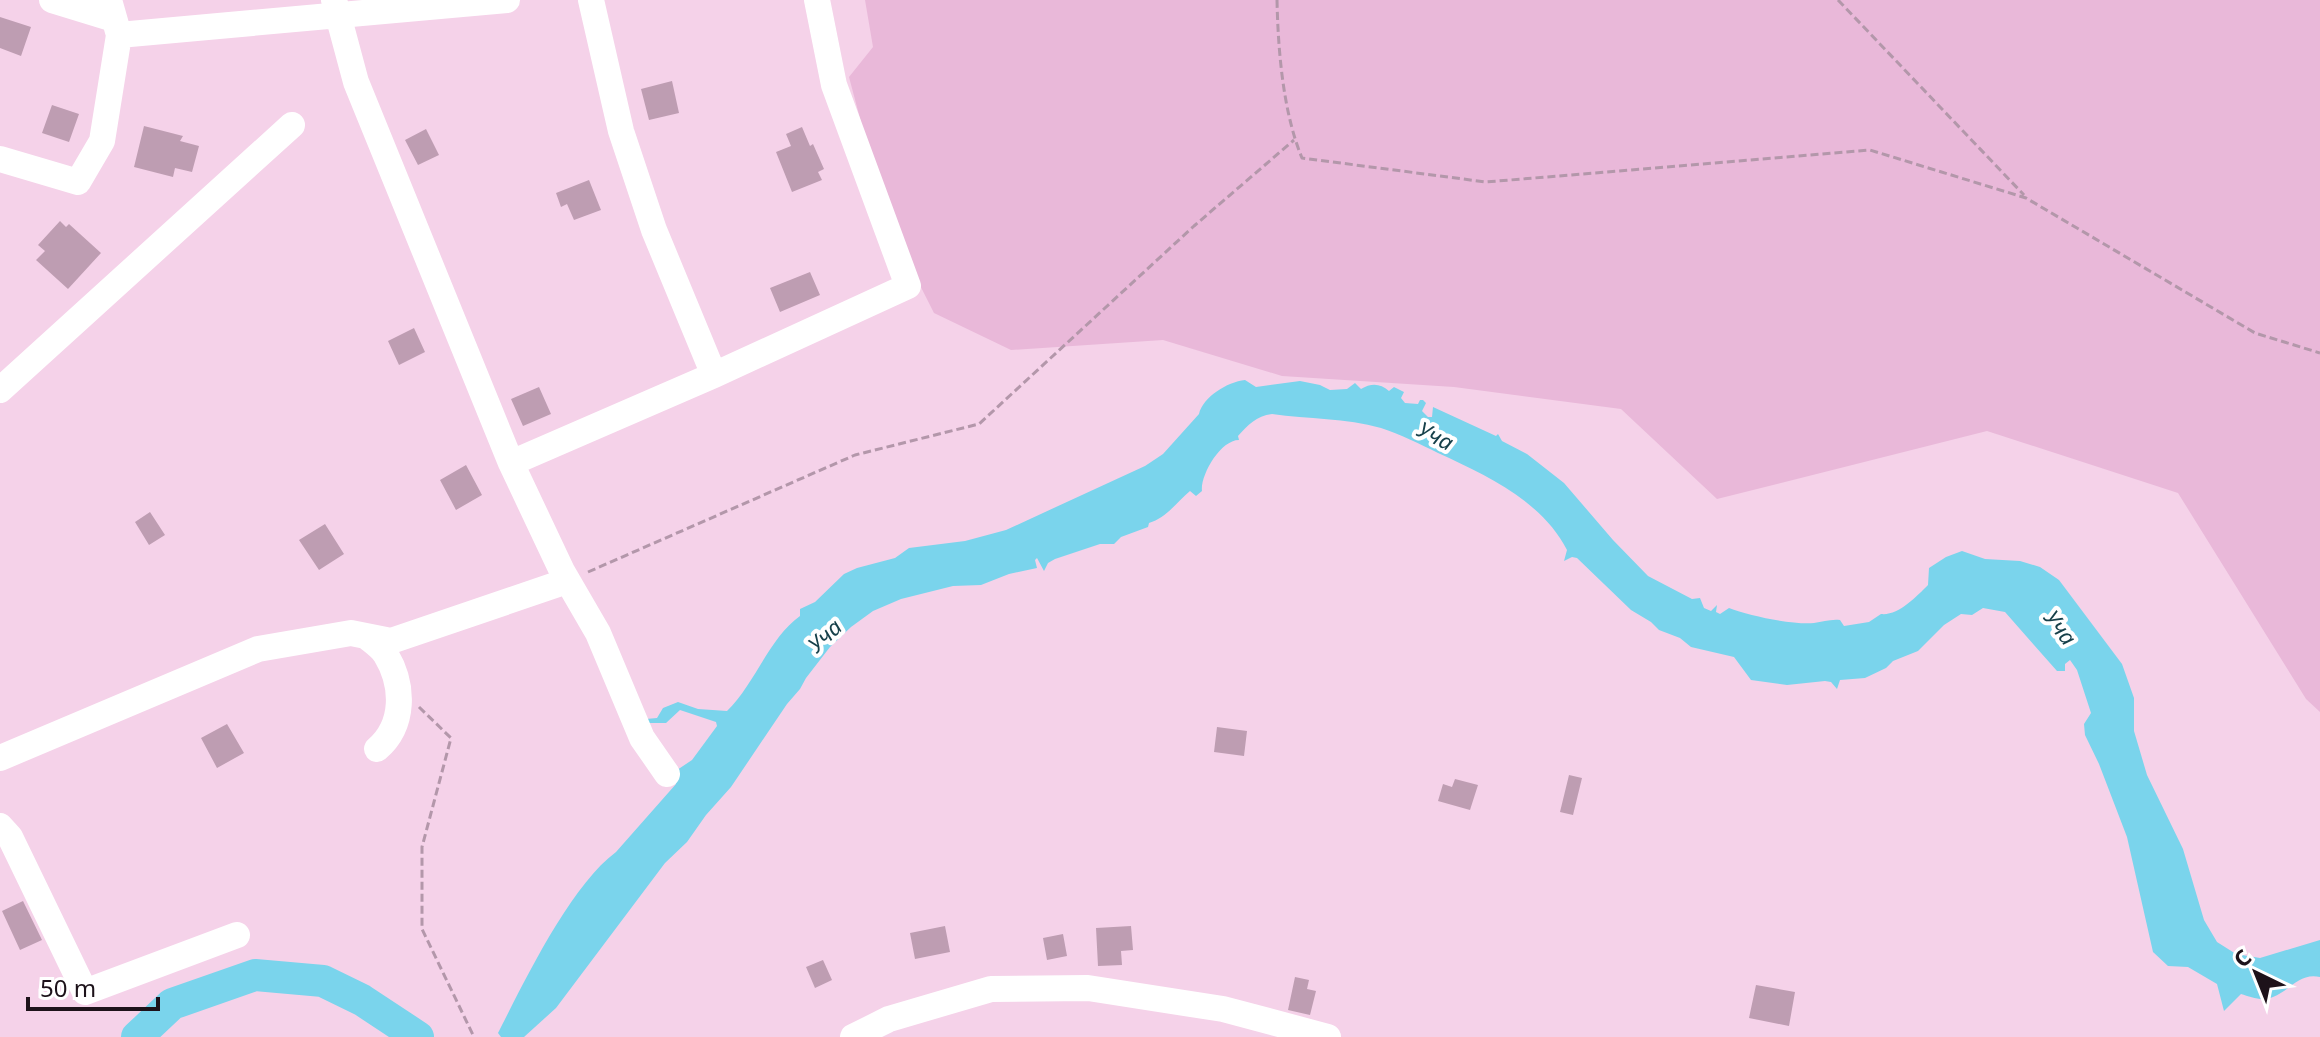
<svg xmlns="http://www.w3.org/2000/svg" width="2320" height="1037" font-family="'Noto Sans',sans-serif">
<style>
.green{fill:#e9b8d9}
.water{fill:#7ad4ec}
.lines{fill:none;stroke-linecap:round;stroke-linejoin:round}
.river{stroke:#7ad4ec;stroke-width:32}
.building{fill:#be9db2}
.path{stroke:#b397aa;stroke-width:3;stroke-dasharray:8 4;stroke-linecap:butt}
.minor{stroke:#fff;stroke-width:26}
.labels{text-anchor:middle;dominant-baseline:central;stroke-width:8;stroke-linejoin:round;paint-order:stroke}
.water-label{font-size:22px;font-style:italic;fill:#16404a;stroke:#fff}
</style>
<rect width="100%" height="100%" fill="#f5d2e9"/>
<path class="green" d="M865,0H2320V712L2306,699L2178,493L1987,431L1717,499L1621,409L1454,387L1282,376L1163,340L1011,350L934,313L887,220L849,77L873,47Z"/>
<path class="water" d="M1245,380L1256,387L1300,381L1320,385L1330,390L1347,389L1355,383L1361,389C1371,383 1380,383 1389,391L1394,387L1404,392L1401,398L1405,403L1418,404L1420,400H1423L1426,403L1422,411L1428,417H1432L1433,407L1496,436L1498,434L1502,441L1527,454L1564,483L1613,540L1648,576L1692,599L1700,598L1704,608L1711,611L1717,605L1716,612L1720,614L1729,608C1749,616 1794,625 1814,623C1823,622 1830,619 1840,620L1844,626L1869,622L1881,614C1898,616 1916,597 1928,585L1929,568L1946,557L1962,551L1985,559L2020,561L2040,567L2059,580L2122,664L2134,698V731L2147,775L2183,849L2204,920L2217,942L2236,954L2260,958L2320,940V977C2300,972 2289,991 2273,997C2262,1002 2251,997 2241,994L2224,1011L2217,984L2188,967L2168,966L2153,952L2127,837L2099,764L2085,735L2084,724L2091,713L2077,670L2070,660L2065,664V671H2057L2005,612L1983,608L1972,615L1961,614L1944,625L1918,651L1893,661L1886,668L1865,678L1840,680L1837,689L1831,682L1825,681L1787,685L1751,680L1734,657L1691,647L1680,638L1659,630L1651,622L1631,610L1577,558L1572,557L1564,561L1567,550C1542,501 1486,475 1438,453C1420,444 1400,434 1381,428C1346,418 1308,419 1272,414C1256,416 1248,425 1238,436L1239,440C1220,440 1200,476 1202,491L1196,496L1190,491C1177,502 1166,518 1149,523L1148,527L1121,537L1114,544H1100L1055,559L1048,563L1044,571L1037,558L1035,560L1037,568L1009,574L981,585L953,586L901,599L873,611L851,627L830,647L806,678L800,689L787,704L731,787L706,815L687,842L665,863L556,1008L524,1037H501L498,1033C524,982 570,886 616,852L676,784L674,772L692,760L717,726L716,722L680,710L666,723H649L646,719L657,718L663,708L678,702L698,709L727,711C755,684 769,638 800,616V609L815,602L844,574L857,568L895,558L909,548L965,541L1006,530L1145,466L1163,454L1199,414C1203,397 1227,382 1245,380Z"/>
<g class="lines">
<path class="river" d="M137,1037L172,1004L255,975L323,981L362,1000L418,1037"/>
</g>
<path class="building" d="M0,17L31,27L21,56L0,48Z
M672,81L679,113L649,120L641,89Z
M52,105L79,114L69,142L42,133Z
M144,126L183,136L180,141L199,146L192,172L175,168L173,177L134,167Z
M802,127L810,146L813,144L824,169L818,172L822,180L792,192L776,152L791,146L786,134Z
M426,129L439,155L418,165L405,140Z
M589,180L601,210L574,220L567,204L561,207L556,193Z
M60,221L66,227L69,224L101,253L68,289L36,260L45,251L38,245Z
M810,272L820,295L780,312L770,288Z
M414,328L425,352L399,365L388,341Z
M539,387L551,414L523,426L511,399Z
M466,465L482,495L456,510L440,480Z
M150,512L165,535L149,545L135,522Z
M325,524L344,554L319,570L299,540Z
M227,724L244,753L217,768L201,738Z
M1217,727L1247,731L1244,756L1214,752Z
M1569,775L1582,778L1573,815L1560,812Z
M1455,779L1478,785L1470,810L1438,801L1443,784L1452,787Z
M23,901L42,940L20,950L2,911Z
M945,926L950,952L915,959L910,933Z
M1131,926L1133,950L1121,951L1122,965L1098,966L1096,928Z
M1063,934L1067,956L1047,960L1043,938Z
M823,960L832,980L815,988L806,967Z
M1295,977L1309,980L1307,989L1316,991L1310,1015L1288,1010Z
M1756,985L1795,992L1789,1026L1749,1018Z"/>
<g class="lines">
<path class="path" d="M1277,0C1278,50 1283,112 1302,158L1486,182L1870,150L2026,198L2255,333L2320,353
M1838,0L2024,195
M588,572L855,455L979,424L1194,226L1294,140
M419,707L451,738L422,847V929L474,1037"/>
<path class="minor" d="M52,0L114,19
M334,0L356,82L511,463L562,571L598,633L642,738L667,774
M591,0L621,131L654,230L714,375
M119,35L507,0
M0,159L78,182L102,141L119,35L109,0
M0,390L292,125
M511,463L714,375L908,286L834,85L817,0
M367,637C373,642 382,648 386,655C404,685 405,725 377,749
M0,758L258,649L351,633L391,641L567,581
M0,826L10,837L85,992L237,935
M853,1037L889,1019L991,989L1088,988L1223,1009L1328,1037"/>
</g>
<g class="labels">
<g class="water-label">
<text transform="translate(1436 435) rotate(26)">Уча</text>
<text transform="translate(2061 627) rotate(52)">Уча</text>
<text transform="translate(824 635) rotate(-43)">Уча</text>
</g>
</g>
<g transform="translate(2256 973) rotate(317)" stroke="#ffffff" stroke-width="6" paint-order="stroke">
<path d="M0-6L14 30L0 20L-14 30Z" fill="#1d121a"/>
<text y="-12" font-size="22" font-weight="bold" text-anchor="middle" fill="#1d121a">С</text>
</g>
<path d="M28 997v12h130v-12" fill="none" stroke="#1d121a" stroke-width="4"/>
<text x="40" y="997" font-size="24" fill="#1d121a" stroke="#ffffff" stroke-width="6" paint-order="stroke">50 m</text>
</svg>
